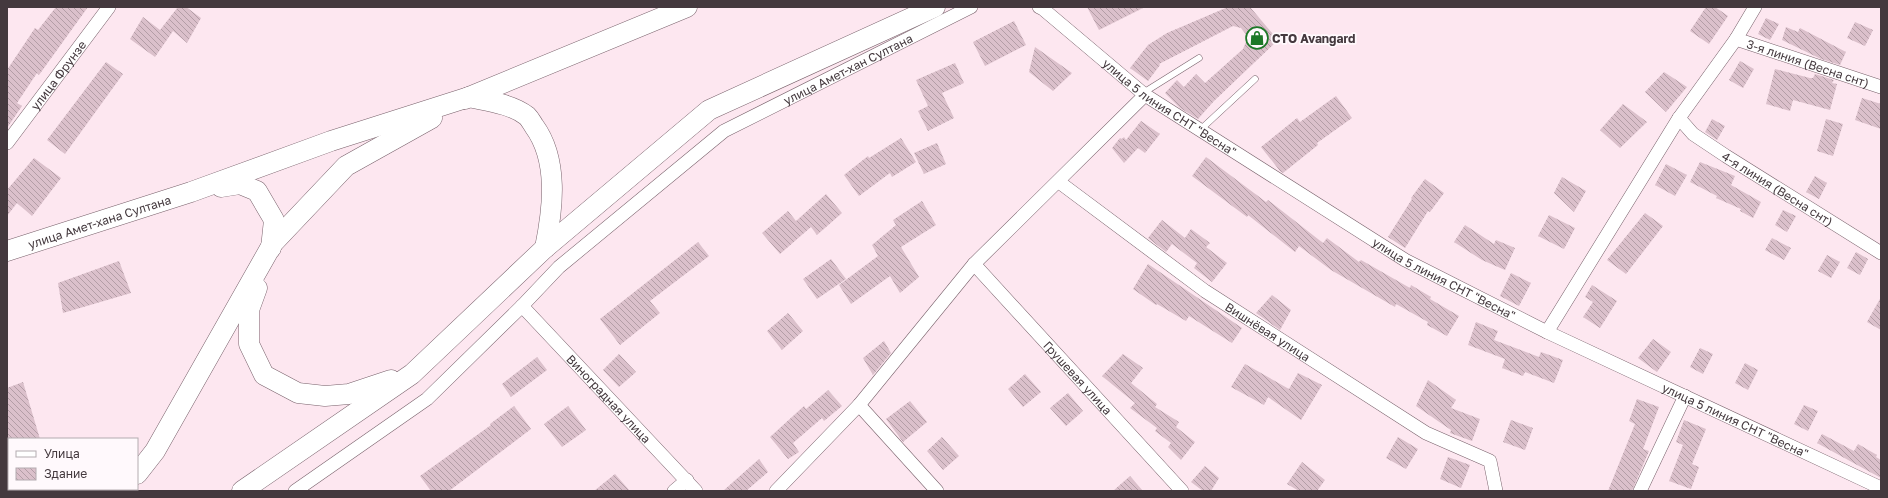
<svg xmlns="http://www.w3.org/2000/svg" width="1888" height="498" font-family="'Golos Text',sans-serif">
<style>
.building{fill:url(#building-back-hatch)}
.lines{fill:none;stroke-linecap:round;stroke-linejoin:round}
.service-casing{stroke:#78616b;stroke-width:7}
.minor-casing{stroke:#78616b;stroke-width:14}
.primary-casing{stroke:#78616b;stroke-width:21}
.service{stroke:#fff;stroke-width:6}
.minor{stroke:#fff;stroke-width:13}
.primary{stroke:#fff;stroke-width:20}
.labels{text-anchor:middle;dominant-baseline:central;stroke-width:3.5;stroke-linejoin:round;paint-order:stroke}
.poi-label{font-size:12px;font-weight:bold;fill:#44393e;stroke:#fff9fc;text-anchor:start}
.street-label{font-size:12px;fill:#44393e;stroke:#fff9fc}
</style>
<defs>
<pattern id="building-back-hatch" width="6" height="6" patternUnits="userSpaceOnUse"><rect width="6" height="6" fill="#dbc0cb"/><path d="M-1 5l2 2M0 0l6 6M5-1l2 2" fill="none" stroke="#b39da6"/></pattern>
</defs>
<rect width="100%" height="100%" fill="#fde7f0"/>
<path class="building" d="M56,7H88L39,75L37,73L17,103L22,106L7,128V70L35,28L38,30Z
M178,7H186L201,18L187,43L173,31L155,57L130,39L143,17L160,30Z
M1087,7H1145L1099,30Z
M1228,7H1250L1278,40L1214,101L1198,119L1180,108L1165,93L1177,80L1184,87L1196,74L1205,83L1243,49L1248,37L1241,28L1233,26L1159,64L1160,65L1148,81L1130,68L1148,45L1167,33Z
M1706,7H1715L1728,16L1709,44L1690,31Z
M1766,18L1779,24L1770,40L1758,34Z
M1014,21L1026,45L985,66L973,42Z
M1855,22L1873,30L1865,46L1847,38Z
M1786,27L1798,32L1800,28L1846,52L1840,65L1821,59L1782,40Z
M1035,47L1072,73L1053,91L1029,72Z
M1740,61L1754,69L1743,88L1729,80Z
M106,62L123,74L65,154L47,140Z
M955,63L964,83L942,93L954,118L928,131L918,111L928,106L916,80Z
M1775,69L1810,78H1813L1815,74L1834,80L1832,83L1837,84L1830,110L1793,100L1790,111L1766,104Z
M1664,72L1687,87L1666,112L1645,92Z
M1336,96L1352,118L1317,143L1318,145L1283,173L1280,171L1261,147L1297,118L1300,122Z
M1862,98L1881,104V129L1855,120Z
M1623,104L1647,122L1620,148L1600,130Z
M1712,119L1725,126L1717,140L1705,132Z
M1826,119L1843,124L1833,156L1817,151Z
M1141,121L1160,134L1145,153L1138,148L1124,163L1112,148L1120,138L1122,139L1124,137L1126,140Z
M901,138L916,162L892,177L890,173L859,196L844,175L868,156L869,158Z
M937,143L946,164L924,174L914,153Z
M1206,157L1266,202L1268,200L1323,243L1327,238L1359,262L1361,260L1410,288L1411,285L1431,297L1430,299L1459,316L1447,336L1427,325L1428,322L1396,304L1395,307L1331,270L1299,246L1295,252L1248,215L1247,217L1192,176Z
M34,158L61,178L32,216L17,203L7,216V190Z
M1700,162L1735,176L1731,185L1761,202L1753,218L1740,211L1741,209L1716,198L1717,196L1690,182Z
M1666,164L1687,175L1675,196L1655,185Z
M1815,176L1827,183L1819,199L1806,192Z
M1562,177L1586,191L1574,212L1554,193Z
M1425,179L1444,193L1430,212L1428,211L1405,248L1388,237L1412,199L1411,198Z
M826,194L842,213L817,235L811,227L780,254L762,233L788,211L796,221Z
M922,201L936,225L901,247L919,277L900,293L890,276L851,304L839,285L878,256L872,245L896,225L893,220Z
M1783,210L1796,216L1787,232L1775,225Z
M1645,213L1663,226L1626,274L1607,260Z
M1549,215L1575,228L1564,249L1538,236Z
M1162,220L1185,238L1191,229L1210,243L1206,247L1227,263L1212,282L1194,268L1197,263L1172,244L1166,252L1148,238Z
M1465,225L1494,244L1496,240L1515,248L1505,270L1482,260L1454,242Z
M1772,238L1791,248L1784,260L1765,250Z
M698,242L709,256L650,301L660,313L620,345L600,319Z
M1856,252L1868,259L1860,275L1847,268Z
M1827,255L1840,262L1831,278L1818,271Z
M831,259L846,279L817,299L803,279Z
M119,261L131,293L63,313L58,283Z
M1148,264L1242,328L1232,343L1189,316L1186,321L1157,304L1156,305L1133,289Z
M1511,273L1531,283L1519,306L1500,296Z
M1592,285L1617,301L1600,328L1583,317L1593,302L1585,297Z
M1272,295L1291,310L1280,330L1256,313Z
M1881,297V330L1867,322Z
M788,313L803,331L782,350L767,331Z
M1476,322L1498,331L1494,340L1539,357L1541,352L1563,360L1554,383L1525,372L1523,376L1502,368L1505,359L1468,345Z
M1653,339L1671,352L1657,372L1638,358Z
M884,341L891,353L873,375L863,358Z
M1700,348L1713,354L1703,374L1690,367Z
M619,354L636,372L619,387L603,370Z
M1123,354L1143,368L1131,383L1157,404L1155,407L1179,422L1176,427L1195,442L1181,460L1168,447L1171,443L1155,431L1157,428L1130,408L1135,403L1102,376Z
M537,357L547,370L511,397L502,384Z
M1745,363L1758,370L1748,390L1735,383Z
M1245,364L1289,389L1298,373L1322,385L1301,420L1268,397L1264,405L1231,387Z
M1025,374L1041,392L1023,407L1008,389Z
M1428,380L1456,400L1451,408L1480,419L1472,441L1450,433L1451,430L1416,406Z
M23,382L40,439H7V388Z
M828,390L842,406L824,421L822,418L793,443L799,452L788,459L770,437L804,406L806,409Z
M1068,393L1083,411L1066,426L1050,408Z
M1637,399L1659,407L1643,449L1649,451L1632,491H1608L1635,424L1629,421Z
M910,401L927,422L903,442L886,419Z
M1804,405L1818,411L1808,431L1794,424Z
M514,406L531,429L449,491H431L420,476L491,425L490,424Z
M568,406L586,430L562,447L544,424Z
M1511,420L1533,428L1525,450L1503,442Z
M1684,420L1706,429L1692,464L1699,467L1691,489L1669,481L1683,445L1676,442Z
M1822,434L1854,451L1858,444L1877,455L1876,457L1881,460V478L1817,443Z
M942,437L959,456L943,470L927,451Z
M1398,437L1418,449L1406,469L1386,458Z
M1448,457L1470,465L1461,488L1440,479Z
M759,459L768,472L746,491H723Z
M1302,462L1325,480L1317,491H1299L1287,484Z
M1205,466L1219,478L1211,491H1203L1191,482Z
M615,474L630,491H594Z
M1130,476L1143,491H1113Z"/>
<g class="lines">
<g class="service-casing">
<path id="service" d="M1143,93L1199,58
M1200,130L1255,79"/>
</g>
<g class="minor-casing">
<g id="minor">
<path id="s1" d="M1039,7L1043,9L1145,95L1405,260L1547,332L1881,488"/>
<path id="s2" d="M1736,39L1881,87"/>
<path id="s3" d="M1679,118L1693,134L1726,156L1881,253"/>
<path id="s4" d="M7,143L109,7"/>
<path id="s5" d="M1059,182L1205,291L1426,433L1490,461L1496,491"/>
<path id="s6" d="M974,264L1182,491"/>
<path id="s7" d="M522,306L696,491"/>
<path d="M1547,332L1679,118L1736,39L1755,7"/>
<path d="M859,405L937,491"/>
<path id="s8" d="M295,491L427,399L522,306L559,267L724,131L971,7"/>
<path d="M674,491L687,480"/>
<path d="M776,491L859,405L974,264L1145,95"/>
<path d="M1640,491L1685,396"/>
</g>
</g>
<g class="primary-casing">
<g id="primary">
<path d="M465,99L469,97C487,101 512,104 527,116C530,119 532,123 534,126C559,160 553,209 545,248"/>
<path d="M221,187L240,184L257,191L274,220L271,248"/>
<path id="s9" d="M7,251L191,192L331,141L469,97L687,7"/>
<path d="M257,288L249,310V344L264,375L298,393L325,396L349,394L391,380"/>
<path d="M137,474L155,451L273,243L346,166L432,118"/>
<path d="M124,491L125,489"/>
<path d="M242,491L412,374L545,248L709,110L935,7"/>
</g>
</g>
<use href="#service" class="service"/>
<use href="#minor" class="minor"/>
<use href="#primary" class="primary"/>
</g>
<defs>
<g id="shop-ring" transform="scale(1.15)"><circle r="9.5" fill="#fff9fc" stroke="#1d7827" stroke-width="1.5"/><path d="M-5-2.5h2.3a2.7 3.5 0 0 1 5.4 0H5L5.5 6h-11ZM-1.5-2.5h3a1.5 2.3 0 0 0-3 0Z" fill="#1d7827"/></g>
</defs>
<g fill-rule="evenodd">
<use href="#shop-ring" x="1257" y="38"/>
</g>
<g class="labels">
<g class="poi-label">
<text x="1272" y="38">СТО Avangard</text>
</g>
<g class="street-label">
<text stroke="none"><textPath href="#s2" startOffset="76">3-я линия (Весна снт)</textPath></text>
<text stroke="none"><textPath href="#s8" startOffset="700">улица Амет-хан Султана</textPath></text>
<text stroke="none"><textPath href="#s4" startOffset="85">улица Фрунзе</textPath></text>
<text stroke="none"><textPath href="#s1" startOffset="165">улица 5 линия СНТ "Весна"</textPath></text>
<text stroke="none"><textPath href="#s3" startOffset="122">4-я линия (Весна снт)</textPath></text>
<text stroke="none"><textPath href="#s9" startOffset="97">улица Амет-хана Султана</textPath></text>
<text stroke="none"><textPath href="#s1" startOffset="489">улица 5 линия СНТ "Весна"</textPath></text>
<text stroke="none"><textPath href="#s5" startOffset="257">Вишнёвая улица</textPath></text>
<text stroke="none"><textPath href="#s6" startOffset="154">Грушевая улица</textPath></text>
<text stroke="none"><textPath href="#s7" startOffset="127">Виноградная улица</textPath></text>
<text stroke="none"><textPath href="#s1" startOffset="813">улица 5 линия СНТ "Весна"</textPath></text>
</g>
</g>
<rect width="1888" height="498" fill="none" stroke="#44393e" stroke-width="16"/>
<rect x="8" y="438" width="130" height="52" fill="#fff9fc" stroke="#b4acb0"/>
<rect x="16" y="451" width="20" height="6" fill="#ffffff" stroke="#b4acb0"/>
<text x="44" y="458" font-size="12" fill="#44393e">Улица</text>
<rect x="16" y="468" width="20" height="12" fill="url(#building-back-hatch)" stroke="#b4acb0"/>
<text x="44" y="478" font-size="12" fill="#44393e">Здание</text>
</svg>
